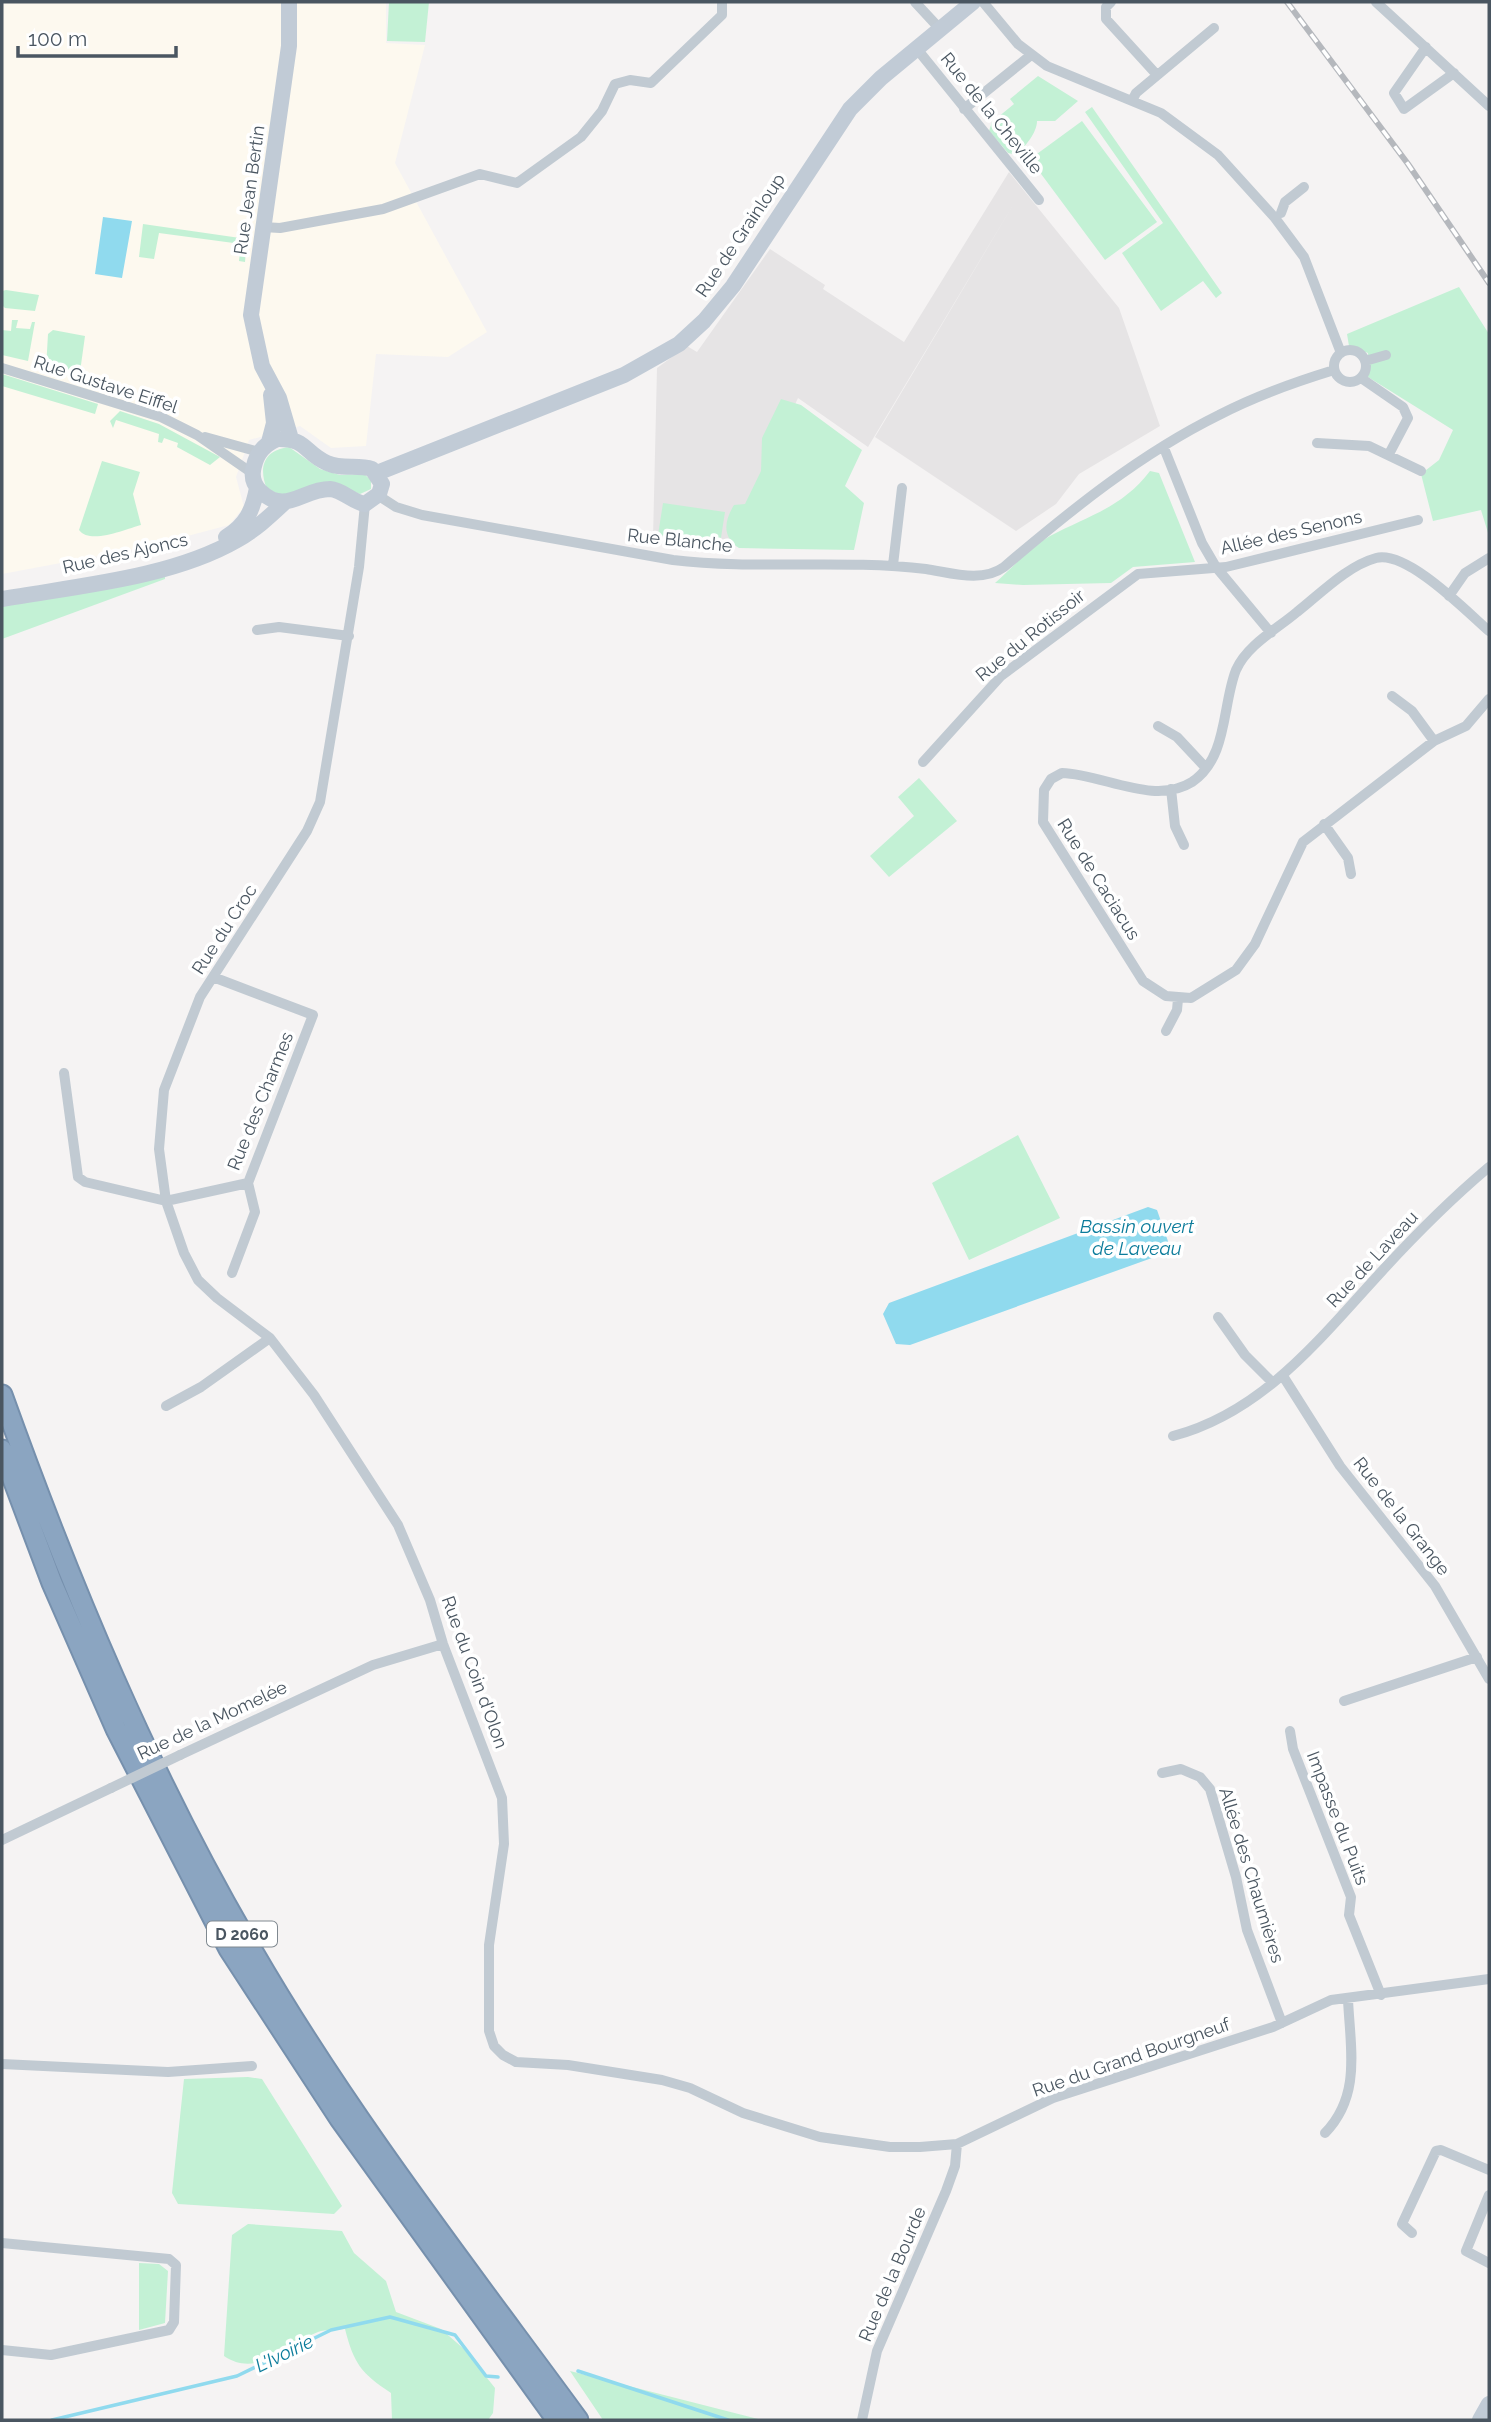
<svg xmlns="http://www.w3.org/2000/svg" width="1491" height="2422" font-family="Raleway,sans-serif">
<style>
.commercial{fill:#fdf9ef}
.education{fill:#e6e4e5}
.green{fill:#c3f1d5}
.water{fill:#90daee}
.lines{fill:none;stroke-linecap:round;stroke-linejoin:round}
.stream{stroke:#90daee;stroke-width:3.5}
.highway-casing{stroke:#7690ad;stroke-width:23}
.street{stroke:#c1cad2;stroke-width:10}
.secondary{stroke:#c1cbd6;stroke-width:16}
.highway{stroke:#8ba5c1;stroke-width:19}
.rail-casing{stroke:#b5b8bd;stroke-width:6}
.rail{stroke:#fff;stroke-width:3.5;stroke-dasharray:10;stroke-linecap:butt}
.street-bridge{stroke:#c1cad2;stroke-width:10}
.labels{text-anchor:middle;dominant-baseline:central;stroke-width:7;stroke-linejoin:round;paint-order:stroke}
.shield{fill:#fff;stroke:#808990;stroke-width:2}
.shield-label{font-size:16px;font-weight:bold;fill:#4a5661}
.street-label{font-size:18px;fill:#4a5661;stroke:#fff}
.water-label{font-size:19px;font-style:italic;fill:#0c7c9b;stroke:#fff}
</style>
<rect width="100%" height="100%" fill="#f5f3f3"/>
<path class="commercial" d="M2,2H386V43L425,45L395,163L487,332L448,357L376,354L366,446L331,448L300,426L249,440L236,477L244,507L229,525L146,547L2,574Z"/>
<path class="education" d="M1009,172L1119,308L1160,426L1079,474L1056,504L1016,531L875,437L1016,200L868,447L798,398L730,545L653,539L657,368L687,346L697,352L770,249L825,285L823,289L904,342Z"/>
<path class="green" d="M389,2H429L425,42L387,41Z
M1038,76L1078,101L1055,121H1037C1037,133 1025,146 1017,155L1008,153L989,131L992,122L1014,104L1010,99Z
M1092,107L1222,293L1216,298L1203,281L1161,311L1122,253L1163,223L1085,112Z
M1082,121L1157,222L1105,260L1030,159Z
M143,224L247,239L245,262L239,261L241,244L159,233L154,259L139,257Z
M1459,287L1489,334V536L1481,510L1433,521L1421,474L1439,460L1453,430L1368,377V353L1349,346L1347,334Z
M6,290L39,295L35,311L5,308L2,305V291Z
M12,320H18L16,328L30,329L32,322H35L28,361L2,355V330L11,331Z
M53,330L85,336L79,379L46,369L48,334Z
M2,374L98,404L95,414L2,386Z
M781,399L801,405L862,450L845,486L864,503L854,550L739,548C722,537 724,521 734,505L745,504L761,471L762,438Z
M120,411L159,424L220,457L210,465L177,447L178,443L164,438L162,443L158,442L159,434L116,420L113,428L110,421Z
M289,447L320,469L340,475L364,474L371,480V489L360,494C325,478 318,482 284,496L267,489C258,467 264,450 289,447Z
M102,461L140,472L133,494L141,525C126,529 90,545 79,530Z
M1150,471L1159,473L1195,562L1133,567L1111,583L1023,585L995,583C1012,568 1030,547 1050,536C1088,516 1123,507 1150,471Z
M663,503L725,512L720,544L658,535Z
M165,574V579L2,639V605Z
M919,778L957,821L889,877L870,856L914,816L898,797Z
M1018,1135L1060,1218L969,1260L932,1183Z
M248,2077L262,2079L342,2206L334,2214L178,2204L172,2193L184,2079Z
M248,2224L342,2231L354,2253L386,2281L396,2312L441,2329L464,2349L495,2388L493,2413L488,2420H392L391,2393C361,2373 354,2364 345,2329C337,2330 326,2329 318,2332C287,2344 258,2379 224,2356L232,2235Z
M139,2263L159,2264L168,2271L165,2323L139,2330Z
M570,2371L762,2420H603Z"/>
<path class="water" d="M103,217L132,221L122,278L95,274Z
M1148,1207L1157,1210L1170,1247L1163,1254L910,1345L896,1344L883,1314L889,1303Z"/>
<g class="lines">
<path class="stream" d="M578,2371L728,2420
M52,2420L237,2376L331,2330L390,2317L455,2335L486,2376L498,2377"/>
<g class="highway-casing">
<path id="highway" d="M2,1395C71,1587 149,1775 253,1952C348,2116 466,2267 578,2420
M2,1450L52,1583L116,1729L229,1949L340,2119L557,2420"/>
</g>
<path class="street" d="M915,2L940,29
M983,2L1018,44L1047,66L1161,113L1218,155L1275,218L1304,257L1341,353
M1111,2L1106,7V19L1157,75
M1376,2L1489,106
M1426,47L1394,93L1404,109L1454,73
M917,49L1039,200
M1133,99L1136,93L1214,28
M964,109L1031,55
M1281,213L1285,202L1304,187
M263,227L280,228L383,209L480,174L517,183L581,137L602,111L615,84L630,80L651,83L722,15V2
M1334 366a16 16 0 1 1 32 0a16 16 0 1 1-32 0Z
M1365,361L1386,355
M2,368L161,417L197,435L252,473
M1361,378L1403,407L1408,418L1389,454
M205,437L259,452
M1317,443L1369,446L1421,471
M1164,448L1202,543L1216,567L1271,633
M379,496L396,507L422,515L673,560C757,570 842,559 926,569C952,573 982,583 1004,567C1071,510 1140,454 1219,415C1255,396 1295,382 1334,370
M365,504L359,567L320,802L307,831L200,997L164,1090L159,1149L166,1201L184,1253L198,1280L217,1298L270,1338L314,1395L398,1525L430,1600L443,1644L502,1798L504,1844L489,1945V2031L494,2046L503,2055L516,2062L568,2065L662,2080L690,2088L743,2113L820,2137L890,2147H920L957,2144L1053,2098L1273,2027L1331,2000L1489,1979
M893,565L902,488
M1449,596L1465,573L1489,558
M257,630L279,627L349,636
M1489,631C1466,611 1407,550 1376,558C1347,566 1320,594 1297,612C1277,629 1247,645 1236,670C1222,705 1228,758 1192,782C1154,806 1103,774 1062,773L1051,779L1044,790L1043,822L1143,981L1166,996L1191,998L1236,970L1255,944L1303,842L1434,741L1466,726L1489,699
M1392,696L1412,711L1434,741
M1158,726L1177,737L1206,768
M923,762L1001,676L1138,574L1226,567L1418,520
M1171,789L1175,826L1184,845
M1324,824L1348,858L1351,874
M1166,1031L1177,1010L1178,999
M64,1073L78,1177L85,1182L166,1201L248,1183L313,1015L213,977
M232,1273L255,1212L248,1183
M1218,1317L1245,1355L1273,1383
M1283,1376L1340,1466L1435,1586L1489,1679
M166,1406L201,1387L270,1338
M1173,1436C1264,1412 1321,1337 1382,1271C1416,1234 1451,1199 1489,1167
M1344,1701L1477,1657
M1290,1731L1293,1749L1351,1897L1349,1915L1381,1995
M180,1755L373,1665L443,1644
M1162,1773L1181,1769L1200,1777L1210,1789L1236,1877L1247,1930L1282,2023
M2,1840L111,1788
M2,2064L168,2072L252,2066
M1325,2133C1362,2095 1350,2047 1348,1999
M1489,2195L1466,2251L1489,2263
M1412,2233L1402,2224L1436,2151L1441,2150L1489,2170
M2,2243L169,2259L176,2265L174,2322L169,2330L51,2355L2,2350
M862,2420L877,2351L946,2191L955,2166L957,2144"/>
<path class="secondary" d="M289,2V46L251,315L262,366L279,398L291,439
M277,439C307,438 304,453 327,463C342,470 358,464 372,469L382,484L379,494L365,504C352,502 343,490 330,489C302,489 286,516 260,491C253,484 251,476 254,466C257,452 265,444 277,439Z
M269,442L274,423L271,395
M377,473L624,375L679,344L704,321L733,286L850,109L881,78L973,2
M226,537C246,525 253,510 257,488
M2,599C76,586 171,578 237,540C255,530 269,517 284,503
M1480,2420L1489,2404"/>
<use href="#highway" class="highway"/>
<g class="rail-casing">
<path id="rail" d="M1287,2L1408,164L1489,283"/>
</g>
<use href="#rail" class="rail"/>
<path class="street-bridge" d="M111,1788L180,1755"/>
</g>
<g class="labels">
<rect class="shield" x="207" y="1921.5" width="70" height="25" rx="5"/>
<g class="shield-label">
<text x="242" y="1934">D 2060</text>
</g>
<g class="street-label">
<text transform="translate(992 113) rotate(51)">Rue de la Cheville</text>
<text transform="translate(249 190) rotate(-82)">Rue Jean Bertin</text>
<text transform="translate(740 235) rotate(-56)">Rue de Grainloup</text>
<text transform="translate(106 384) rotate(18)">Rue Gustave Eiffel</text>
<text transform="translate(1291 532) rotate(-13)">Allée des Senons</text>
<text transform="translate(680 540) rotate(6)">Rue Blanche</text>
<text transform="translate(125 553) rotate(-13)">Rue des Ajoncs</text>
<text transform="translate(1030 635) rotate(-39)">Rue du Rotissoir</text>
<text transform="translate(1099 879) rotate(58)">Rue de Caciacus</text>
<text transform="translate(224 929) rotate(-57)">Rue du Croc</text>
<text transform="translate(260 1101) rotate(-68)">Rue des Charmes</text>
<text transform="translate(1372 1259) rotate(-47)">Rue de Laveau</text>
<text transform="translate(1402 1516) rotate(52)">Rue de la Grange</text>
<text transform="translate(475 1672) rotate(70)">Rue du Coin d'Olon</text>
<text transform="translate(212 1720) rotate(-25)">Rue de la Momelée</text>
<text transform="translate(1338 1818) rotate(69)">Impasse du Puits</text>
<text transform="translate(1252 1875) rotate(73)">Allée des Chaumières</text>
<text transform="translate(1131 2057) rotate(-19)">Rue du Grand Bourgneuf</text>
<text transform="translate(892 2274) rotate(-67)">Rue de la Bourde</text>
</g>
<g class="water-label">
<text x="1137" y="1226">Bassin ouvert<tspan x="1137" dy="22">de Laveau</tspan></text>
<text transform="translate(284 2353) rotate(-26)">L'Ivoirie</text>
</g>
</g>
<rect width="1491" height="2422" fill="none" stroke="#4a5661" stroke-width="7"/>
<path d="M18 46v10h158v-10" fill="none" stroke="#4a5661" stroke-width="3.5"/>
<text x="28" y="46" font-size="21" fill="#4a5661" stroke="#ffffff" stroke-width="5" paint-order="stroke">100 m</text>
</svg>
